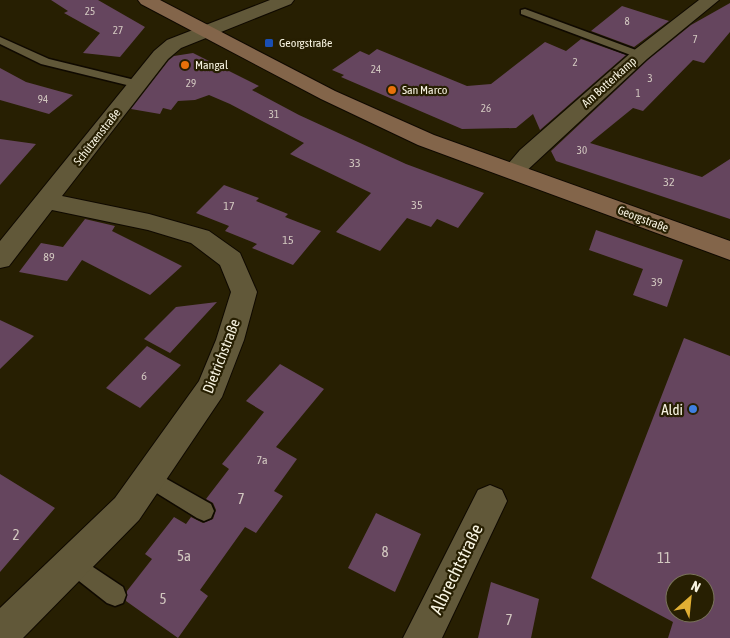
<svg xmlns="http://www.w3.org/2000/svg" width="730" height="638" font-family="'Asap Condensed',sans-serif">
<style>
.building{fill:#65455e;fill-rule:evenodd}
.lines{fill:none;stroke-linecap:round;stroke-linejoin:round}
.lane-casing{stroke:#0f0900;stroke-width:3}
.street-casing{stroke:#0f0900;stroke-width:2}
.secondary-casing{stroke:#0f0900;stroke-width:2}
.lane{fill:#615839;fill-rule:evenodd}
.street{fill:#615839;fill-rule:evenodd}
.secondary{fill:#83654a;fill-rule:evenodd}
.transit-dot{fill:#1a4fb4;stroke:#271f02;stroke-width:2}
.food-dot{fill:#e8710a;stroke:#271f02;stroke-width:2}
.shop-dot{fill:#3f7fe0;stroke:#271f02;stroke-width:2}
.labels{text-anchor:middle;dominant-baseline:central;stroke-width:4.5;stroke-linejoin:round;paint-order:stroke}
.far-number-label{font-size:11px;fill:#d2c8c0}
.far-poi-label{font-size:12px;fill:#f7f3e1;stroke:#271f02;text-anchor:start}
.far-street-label{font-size:12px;fill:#f7f3e1;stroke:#271f02}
.number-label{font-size:12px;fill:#d2c8c0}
.street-label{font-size:15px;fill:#f7f3e1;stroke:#271f02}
.poi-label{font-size:15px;fill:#f7f3e1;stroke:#271f02;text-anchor:end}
.near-number-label{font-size:15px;fill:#d2c8c0}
.near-street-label{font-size:18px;fill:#f7f3e1;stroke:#271f02}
</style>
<rect width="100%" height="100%" fill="#271f02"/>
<path class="building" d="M51,0H98L145,27L120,57L83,53L100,33L64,13L68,11Z
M730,3V32L704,63L693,60L643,111L633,108L590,143L702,177L730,159V219L556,161L551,151L648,60L691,25Z
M622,6L669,21L634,47L591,31Z
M581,39L626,55L540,130L533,114L516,128L462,129L341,77L344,75L332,70L360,51L369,55L377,49L467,86L491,84L545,42L566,51Z
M193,53L259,86L252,90L299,115L406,164L484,193L458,228L437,219L431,227L407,218L380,251L336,232L371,193L290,154L304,143L230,104L209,95L195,100L178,101L171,110L163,108L160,114L131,109L169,60L174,56Z
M0,68L26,82L73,95L49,114L0,100Z
M0,139L36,144L0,185Z
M224,185L259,198L256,201L288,214L285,217L321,231L293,265L252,248L257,244L225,231L229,226L196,213Z
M85,219L115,226L112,231L182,266L150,295L82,260L67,281L19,272L41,243L63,247Z
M596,230L683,260L667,307L633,295L643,269L589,250Z
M217,302L170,353L144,339L176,307Z
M0,320L34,336L0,369Z
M684,338L730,356V638H668L673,622L591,578ZM675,583H705V613H675Z
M147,346L181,365L140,408L106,388Z
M280,364L324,389L276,447L297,459L274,491L283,496L256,533L245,527L200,590L208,596L178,638L126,601L127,591L152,559L145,554L174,517L186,524L191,517L203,523L213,519L216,510L213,503L206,499L229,469L222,464L264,412L246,401Z
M0,474L55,508L0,572Z
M376,513L421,534L395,592L348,568Z
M491,582L539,599L531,638H478Z"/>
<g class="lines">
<g class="lane-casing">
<path id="lane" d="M525,9L644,53L646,55L640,58L636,57L521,14V10Z
M0,37L49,59L143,82L145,84L139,88L41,64L0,44Z
M149,469L211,504L214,511L211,518L204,521L197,518L142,484L139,478L142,472Z
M72,553L123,587L126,595L123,603L115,606L107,603L65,570L62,563L65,556Z"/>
</g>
<g class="street-casing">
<path id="street" d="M270,0H294L291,4L181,48L168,59L62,196L149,214L209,231L240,253L257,292L244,340L222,397L139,520L23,638H0V608L115,498L199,381L216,340L231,292L220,265L191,243L148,230L52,210L9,266L0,268V241L154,51L167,40Z
M699,0H719L647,59L522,175L514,177L506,175L503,170L520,150L633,51Z
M490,485L502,490L507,501L442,638H403L478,490Z"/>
</g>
<g class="secondary-casing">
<path id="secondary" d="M138,0H160L335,91L434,135L730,241V260L418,145L321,99L141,4Z"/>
</g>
<use href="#lane" class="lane"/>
<use href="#street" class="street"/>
<use href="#secondary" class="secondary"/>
</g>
<rect class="transit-dot" x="264" y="38" width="10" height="10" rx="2.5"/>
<g class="food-dot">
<circle cx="185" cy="65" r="5"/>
<circle cx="392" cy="90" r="5"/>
</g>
<circle class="shop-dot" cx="693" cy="409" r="5"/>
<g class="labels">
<g class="far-number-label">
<text x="90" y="11">25</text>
<text x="627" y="21">8</text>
<text x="118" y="30">27</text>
<text x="695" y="39">7</text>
<text x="575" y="62">2</text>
<text x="376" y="69">24</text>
<text x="650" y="78">3</text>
<text x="191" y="83">29</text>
<text x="638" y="93">1</text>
<text x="43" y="99">94</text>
<text x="486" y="108">26</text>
<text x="274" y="114">31</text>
<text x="582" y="150">30</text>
</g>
<g class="far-poi-label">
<text x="279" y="43">Georgstraße</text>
<text x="195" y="65">Mangal</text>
<text x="402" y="90">San Marco</text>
</g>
<g class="far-street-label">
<text transform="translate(609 82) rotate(-42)">Am Botterkamp</text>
<text transform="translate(97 137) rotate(-52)">Schützenstraße</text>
<text transform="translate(643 219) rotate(21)">Georgstraße</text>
</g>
<g class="number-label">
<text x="355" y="163">33</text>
<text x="669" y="182">32</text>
<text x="417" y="205">35</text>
<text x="229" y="206">17</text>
<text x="288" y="240">15</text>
<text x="49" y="257">89</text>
<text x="657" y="282">39</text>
<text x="144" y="376">6</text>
<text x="262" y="460">7a</text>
</g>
<g class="street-label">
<text transform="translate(221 356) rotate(-69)">Dietrichstraße</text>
</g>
<g class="poi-label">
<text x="683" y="409">Aldi</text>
</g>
<g class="near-number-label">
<text x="241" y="498">7</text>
<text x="16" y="534">2</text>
<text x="385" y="551">8</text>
<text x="184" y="555">5a</text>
<text x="664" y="557">11</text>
<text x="163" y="598">5</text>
<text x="509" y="619">7</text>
</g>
<g class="near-street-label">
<text transform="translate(456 569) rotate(-64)">Albrechtstraße</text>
</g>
</g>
<g transform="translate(690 598) rotate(27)"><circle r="24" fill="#271f02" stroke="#7a745b"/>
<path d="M0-4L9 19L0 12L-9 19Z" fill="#e1af34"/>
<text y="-8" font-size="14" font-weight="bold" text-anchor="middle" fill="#f7f3e1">N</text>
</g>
</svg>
